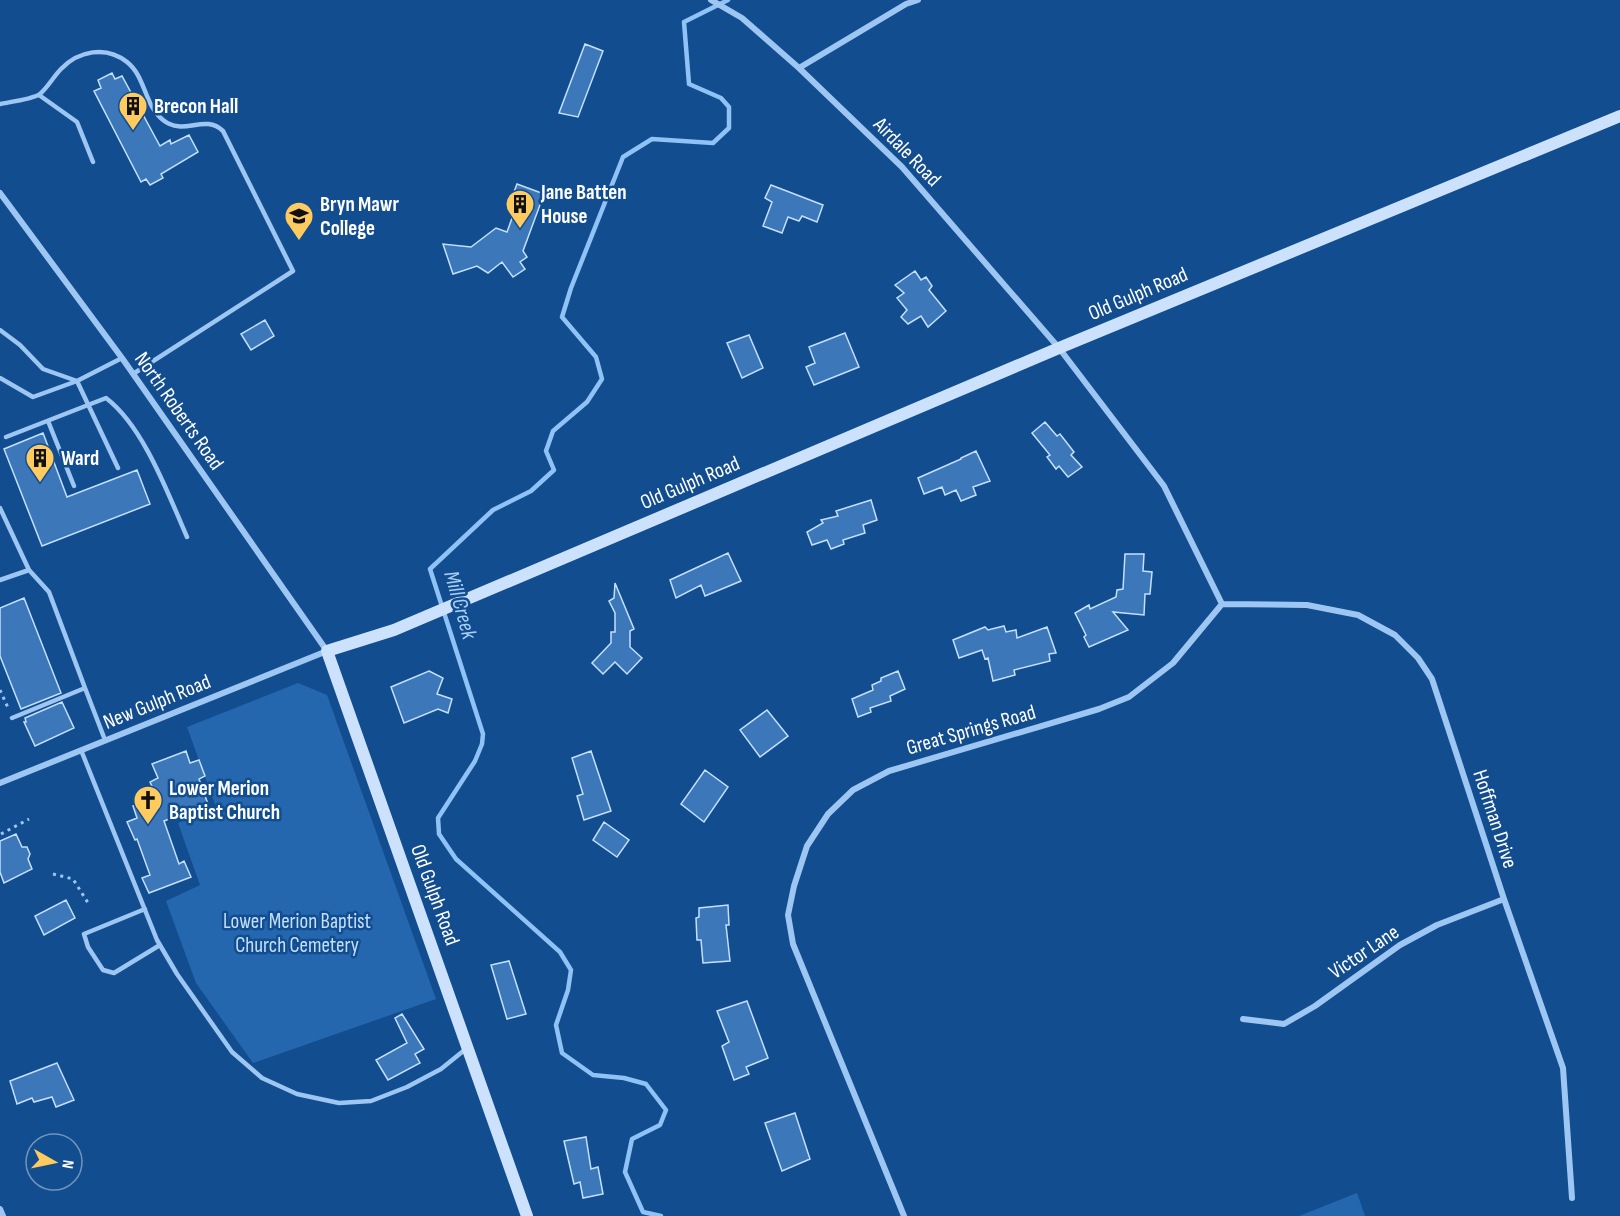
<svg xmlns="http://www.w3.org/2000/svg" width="1620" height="1216" font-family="'Sofia Sans Condensed',sans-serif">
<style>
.green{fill:#2467af}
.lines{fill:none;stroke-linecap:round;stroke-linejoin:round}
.stream{stroke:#8fc2f5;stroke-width:4.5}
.building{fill:#3b77b9;stroke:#c4e0fd;stroke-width:1.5}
.path{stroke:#9dc6f2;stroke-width:3;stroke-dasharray:3 4.5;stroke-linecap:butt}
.lane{stroke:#9dc6f2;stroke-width:4.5}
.street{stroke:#9dc6f2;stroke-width:6}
.secondary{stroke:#cce2fc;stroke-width:12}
.labels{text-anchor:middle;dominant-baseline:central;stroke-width:5;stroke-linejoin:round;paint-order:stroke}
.poi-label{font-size:21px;font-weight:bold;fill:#fff;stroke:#124d90;text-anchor:start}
.street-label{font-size:21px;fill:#fff;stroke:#124d90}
.park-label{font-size:21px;fill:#c4e0fd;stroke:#124d90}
.water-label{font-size:22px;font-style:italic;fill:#a9d0f9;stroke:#124d90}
</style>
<rect width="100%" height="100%" fill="#124d90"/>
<path class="green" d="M298,683L327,695L436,999L253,1063L196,983L166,901L200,885L178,823L216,807L187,727Z
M1357,1193L1365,1216H1299Z"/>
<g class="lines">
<path class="stream" d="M661,1216L643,1212L625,1172L632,1139L660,1125L666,1110L646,1084L624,1078L593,1075L562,1053L556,1025L568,990L571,970L560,952L456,859L439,834L438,818L475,761L482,744L483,734L430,569L493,510L531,491L554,470L546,451L553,431L587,402L602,379L596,357L562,317L571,288L623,157L652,139L713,143L729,128V107L721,98L689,84L684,22L728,0"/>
</g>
<path class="building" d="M585,44L603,51L578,117L559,113Z
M112,73L115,79L122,76L160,146L170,140L171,144L189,135L198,152L161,174L163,178L150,185L146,179L141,182L94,91L101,88L98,80Z
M517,184L544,194L523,251L527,257L520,262L525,269L513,277L502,262L488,273L477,266L453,274L443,244L471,247L496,228L507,232L519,199L512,197Z
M771,185L823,205L817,222L802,216L799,221L788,217L782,233L763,226L772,202L765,198Z
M915,271L921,280L926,277L932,286L929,290L946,311L928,327L921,316L908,324L901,317L907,310L897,298L904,293L895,285Z
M265,320L274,336L251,350L241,334Z
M845,333L859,367L814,385L806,367L815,363L809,347Z
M749,335L763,368L742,378L727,343Z
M1045,422L1057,436L1060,434L1074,452L1071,455L1082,467L1068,477L1059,466L1056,469L1047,457L1050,455L1032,433Z
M43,433L67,497L137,470L150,504L42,546L4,449Z
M976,451L990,481L973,487L976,495L961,501L956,490L945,495L942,487L924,494L918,478L961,459V458Z
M871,500L877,520L863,525L865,533L843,540L844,544L831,549L827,540L812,545L807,532L823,523L821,520L838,516L836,511Z
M728,553L741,581L705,596L701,585L676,598L670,580Z
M1125,554H1144L1143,571L1152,572L1150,594H1145L1144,615L1113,612L1128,630L1089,647L1084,637L1086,635L1075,613L1089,605L1090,609L1116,597L1117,590L1123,589Z
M615,583L634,629L630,631V647L642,658L627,674L615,662L603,674L592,663L611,643V632H615V613L609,601L614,598Z
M24,598L61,693L21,709L0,656V608Z
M1004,626L1006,632L1016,630L1017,638L1047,627L1056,653L1049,654L1050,661L1014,670L1015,675L993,681L988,658L985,659L982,650L959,658L953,640L985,627L988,630Z
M429,671L443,678L437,694L452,699L448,713L438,709L404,723L391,687Z
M898,671L905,689L890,696L891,701L870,708L871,712L858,717L852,699L873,690L872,685L881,681V678Z
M62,702L74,728L35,746L24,722H26L25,718Z
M767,710L788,736L760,757L740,730Z
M186,751L190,763L199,760L205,776L199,779L208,804L164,821L179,864L184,861L191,877L149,893L142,878L150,875L137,839L135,840L127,822L137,818L133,806L157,797L150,782L158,778L152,764Z
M591,751L611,811L584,820L577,796L583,794L572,758Z
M705,770L728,787L704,822L681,804Z
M604,822L629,840L617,857L593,840Z
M16,834L22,847H27L30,854L28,859L32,869L4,883L0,872V841Z
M66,900L75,918L44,935L35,916Z
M728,905L729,925H726L730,961L703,963L701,940H697L696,918L699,917V908Z
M509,961L526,1014L507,1019L491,965Z
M747,1001L768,1058L746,1067L749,1074L734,1080L722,1046L729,1042L717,1011Z
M402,1014L424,1049L415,1054L420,1063L388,1080L376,1060L407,1043L395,1018Z
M57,1063L74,1100L56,1107L52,1097L34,1102L32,1098L17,1104L10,1081Z
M795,1113L810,1159L782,1171L765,1123Z
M586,1137L591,1169L598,1167L603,1194L583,1198L580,1182L574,1184L564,1141Z"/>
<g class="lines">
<path class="path" d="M0,690L9,710
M1,834L29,819
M53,874L73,879L90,906"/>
<path class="lane" d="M39,95L77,122L93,162
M0,104C10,102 33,99 40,94C48,87 54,76 61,69C78,51 106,45 127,62C146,77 144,105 163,120C184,137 204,113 223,131L293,271L133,374
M0,330L20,345L43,369L77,381L122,358
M0,378L33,397L77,381L118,468
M48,421L74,486
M6,437L106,398C144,427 168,494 187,537
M0,508L29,570
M0,580L29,570L49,592L85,688
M12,718L85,688L105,740
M81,750L157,940L177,974L232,1052L262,1078L297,1094L339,1103L371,1101L407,1087L441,1069L467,1048
M145,909L84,934L88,947L103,970L114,973L160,945"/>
<path class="street" d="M711,0L742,18L799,68L902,167L1059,348L1164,486L1222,604
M799,68L906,4L918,0
M0,193L122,358L327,651L0,783
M1222,604L1307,605L1358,615L1395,635L1418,658L1432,679L1504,899L1563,1068L1572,1198
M1243,1019L1284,1024L1315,1006L1400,945L1437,925L1504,899
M0,1209L3,1216
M904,1216L793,944L788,915L794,886L807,846L828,814L853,790L889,771L1099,709L1129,697L1173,663L1222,604"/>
<path class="secondary" d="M527,1216L327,651L394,630L1059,348L1620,116"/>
</g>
<defs>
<g id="building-pin" transform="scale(1.5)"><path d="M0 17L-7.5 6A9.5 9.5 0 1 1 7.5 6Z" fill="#ffcb5e" stroke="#124d90"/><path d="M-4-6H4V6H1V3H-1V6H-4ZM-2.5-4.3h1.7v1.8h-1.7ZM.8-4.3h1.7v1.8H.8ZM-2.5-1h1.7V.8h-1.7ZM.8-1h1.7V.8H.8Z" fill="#111"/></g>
<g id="university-pin" transform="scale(1.5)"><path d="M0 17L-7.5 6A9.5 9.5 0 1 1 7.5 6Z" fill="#ffcb5e" stroke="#124d90"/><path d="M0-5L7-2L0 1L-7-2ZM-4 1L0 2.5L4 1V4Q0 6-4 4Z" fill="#111"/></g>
<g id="church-pin" transform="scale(1.5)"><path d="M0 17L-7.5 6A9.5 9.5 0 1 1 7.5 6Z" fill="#ffcb5e" stroke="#124d90"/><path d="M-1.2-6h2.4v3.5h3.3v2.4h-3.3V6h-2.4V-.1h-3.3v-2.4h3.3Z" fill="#111"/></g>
</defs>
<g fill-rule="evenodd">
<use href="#building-pin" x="133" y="106"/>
<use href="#building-pin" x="520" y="204"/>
<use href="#university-pin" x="299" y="216"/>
<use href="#building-pin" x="40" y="458"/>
<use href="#church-pin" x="148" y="800"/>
</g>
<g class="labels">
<g class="poi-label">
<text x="154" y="106">Brecon Hall</text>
<text x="541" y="192">Jane Batten<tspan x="541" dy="24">House</tspan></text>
<text x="320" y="204">Bryn Mawr<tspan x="320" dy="24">College</tspan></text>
<text x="61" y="458">Ward</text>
<text x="169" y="788">Lower Merion<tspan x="169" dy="24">Baptist Church</tspan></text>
</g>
<g class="street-label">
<text transform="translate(907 152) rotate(46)">Airdale Road</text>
<text transform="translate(1138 294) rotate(-23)">Old Gulph Road</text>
<text transform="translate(179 411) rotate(55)">North Roberts Road</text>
<text transform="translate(690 483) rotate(-23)">Old Gulph Road</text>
<text transform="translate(157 702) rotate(-22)">New Gulph Road</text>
<text transform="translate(971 730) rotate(-16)">Great Springs Road</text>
<text transform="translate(1495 819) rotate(72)">Hoffman Drive</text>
<text transform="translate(435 895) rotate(70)">Old Gulph Road</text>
<text transform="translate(1364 952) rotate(-34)">Victor Lane</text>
</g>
<g class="park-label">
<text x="297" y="921">Lower Merion Baptist<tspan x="297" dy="24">Church Cemetery</tspan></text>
</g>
<g class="water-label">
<text transform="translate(460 605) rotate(74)">Mill Creek</text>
</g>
</g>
<g transform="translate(54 1162) rotate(99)"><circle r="28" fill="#124d90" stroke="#7194bc" stroke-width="1.5"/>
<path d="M0-4.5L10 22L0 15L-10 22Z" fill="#ffcb5e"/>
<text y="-9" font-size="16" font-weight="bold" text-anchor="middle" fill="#ffffff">N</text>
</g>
</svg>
